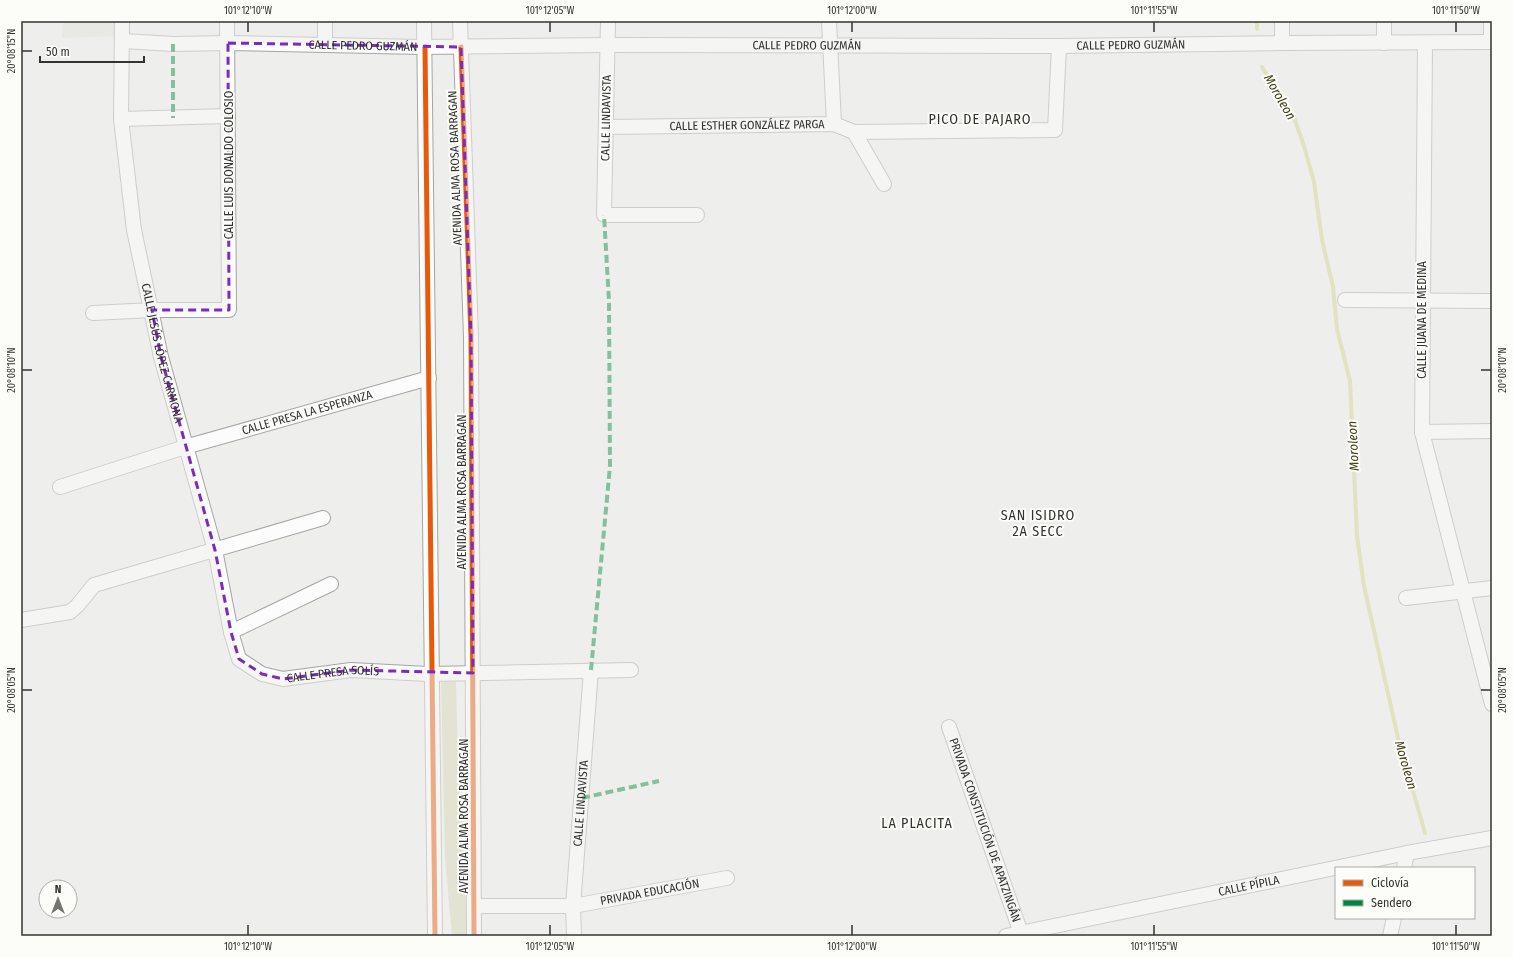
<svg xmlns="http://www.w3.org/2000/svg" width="1513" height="957" font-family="'Fira Sans Condensed',sans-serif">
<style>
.built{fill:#dfe0d9}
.green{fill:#d5d6b4}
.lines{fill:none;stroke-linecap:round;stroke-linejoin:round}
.stream{stroke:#d1d287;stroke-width:4}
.street-casing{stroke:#a5a5a3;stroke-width:16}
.street{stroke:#fcfcfc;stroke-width:14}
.quiet{stroke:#00873e;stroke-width:4;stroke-dasharray:8 4;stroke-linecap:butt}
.cycleway-casing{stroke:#fcfcf9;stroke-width:8}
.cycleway{stroke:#e8590c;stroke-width:5}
.marked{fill:none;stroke:#7b2cbf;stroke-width:3;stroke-dasharray:8 5;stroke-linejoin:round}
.ticks{fill:none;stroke:#333331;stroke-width:1.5}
.labels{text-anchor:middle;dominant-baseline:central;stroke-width:4;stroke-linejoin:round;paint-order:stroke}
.street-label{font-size:12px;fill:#333331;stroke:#fcfcf9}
.water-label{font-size:13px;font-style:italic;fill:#414115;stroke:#fcfcf9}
.quarter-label{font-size:14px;letter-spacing:1px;fill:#333331;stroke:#fcfcf9}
.neatline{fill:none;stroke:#333331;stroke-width:1.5}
.ticks-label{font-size:10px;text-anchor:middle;fill:#333331}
</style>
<rect width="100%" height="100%" fill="#eeeeec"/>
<path class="built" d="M63,21H120V36L62,38Z"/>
<path class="green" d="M456,681L459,791L466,839L468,936H452L445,858L441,682Z"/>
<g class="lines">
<path class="stream" d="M1257,29V21
M1262,67L1293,115L1304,146L1314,182L1322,240L1333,287L1337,329L1350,381L1357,536L1364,586L1398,738L1425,833"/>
<g class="street-casing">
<g id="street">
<path id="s1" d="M122,21L121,119L134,230L161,357L215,550L231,632L239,659L262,674L283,679L351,670L428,674L631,670"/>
<path d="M325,21V45"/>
<path d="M424,21L435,936"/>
<path d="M460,21L471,337L474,936"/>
<path d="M608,21L604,215H697"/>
<path d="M829,21L834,124"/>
<path d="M1491,21V42"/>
<path id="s2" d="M123,41L173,44L228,43L421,47L607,45L1059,46L1282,43L1492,42"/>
<path d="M1282,43V21"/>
<path d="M1384,43V21"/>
<path d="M1425,44L1422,432L1492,704"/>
<path d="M121,119L228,116"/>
<path id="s3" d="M606,127L834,124L854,132L1055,130L1059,46"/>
<path d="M854,132L884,184"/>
<path d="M1345,300L1492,301"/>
<path d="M93,313L152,310H229L227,21"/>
<path d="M1422,432L1492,431"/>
<path id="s4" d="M60,487L185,447L429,378"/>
<path d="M1406,598L1492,588"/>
<path d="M21,620L70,612L77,606L94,585L323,518"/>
<path d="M231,632L331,584"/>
<path id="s5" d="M949,727L1022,936"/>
<path d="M1404,868L1407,853"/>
<path id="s6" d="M474,906H573L727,878"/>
<path id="s7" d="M574,936L573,906L591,670"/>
<path id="s8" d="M1006,936L1407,853L1492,838"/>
<path d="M1390,936L1394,918"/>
</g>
</g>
<use href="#street" class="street"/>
<path class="quiet" d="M173,44V118
M591,670L610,466L609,301L604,215
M582,798L659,781"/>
<g class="cycleway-casing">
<path id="cycleway" d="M425,47L435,936
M461,47L471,337L474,936"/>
</g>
<use href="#cycleway" class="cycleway"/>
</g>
<path d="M0 0H1513V957H0ZM228,43L461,47L471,337L473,673L351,670L283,679L262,674L239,659L231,632L215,550L161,357L152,310H229Z" fill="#eeeeec" fill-opacity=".55" fill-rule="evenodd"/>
<path class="marked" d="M228,43L461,47L471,337L473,673L351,670L283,679L262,674L239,659L231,632L215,550L161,357L152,310H229Z"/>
<path class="ticks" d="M248,22V32M550,22V32M852,22V32M1154,22V32M1456,22V32M22,51H32M22,370H32M1481,370H1491M22,690H32M1481,690H1491M248,925V935M550,925V935M852,925V935M1154,925V935M1456,925V935"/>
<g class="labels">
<g class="street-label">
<text stroke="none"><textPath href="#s2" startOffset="1008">CALLE PEDRO GUZMÁN</textPath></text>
<text stroke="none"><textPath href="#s2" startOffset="240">CALLE PEDRO GUZMÁN</textPath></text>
<text stroke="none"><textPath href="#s2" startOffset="684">CALLE PEDRO GUZMÁN</textPath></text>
<text transform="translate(606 118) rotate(-89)">CALLE LINDAVISTA</text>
<text stroke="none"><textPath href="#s3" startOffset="141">CALLE ESTHER GONZÁLEZ PARGA</textPath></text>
<text transform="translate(229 165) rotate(-90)">CALLE LUIS DONALDO COLOSIO</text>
<text transform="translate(455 168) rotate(-92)">AVENIDA ALMA ROSA BARRAGAN</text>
<text transform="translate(1422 320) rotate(-90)">CALLE JUANA DE MEDINA</text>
<text stroke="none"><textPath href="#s1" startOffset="336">CALLE JESÚS LÓPEZ CARMONA</textPath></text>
<text stroke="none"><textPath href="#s4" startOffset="258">CALLE PRESA LA ESPERANZA</textPath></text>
<text transform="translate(462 492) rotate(-90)">AVENIDA ALMA ROSA BARRAGAN</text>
<text stroke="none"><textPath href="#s1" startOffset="751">CALLE PRESA SOLÍS</textPath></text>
<text stroke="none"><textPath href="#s7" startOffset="133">CALLE LINDAVISTA</textPath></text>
<text transform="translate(464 816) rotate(-90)">AVENIDA ALMA ROSA BARRAGAN</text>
<text stroke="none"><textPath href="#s5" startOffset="109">PRIVADA CONSTITUCIÓN DE APATZINGÁN</textPath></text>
<text stroke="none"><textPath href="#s8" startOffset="248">CALLE PÍPILA</textPath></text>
<text stroke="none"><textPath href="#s6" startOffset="177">PRIVADA EDUCACIÓN</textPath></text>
</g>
<g class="water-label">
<text transform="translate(1280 97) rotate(60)">Moroleon</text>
<text transform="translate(1353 446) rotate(-93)">Moroleon</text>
<text transform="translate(1406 765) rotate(74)">Moroleon</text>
</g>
<g class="quarter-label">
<text x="980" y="119">PICO DE PAJARO</text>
<text x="1038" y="515">SAN ISIDRO<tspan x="1038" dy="16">2A SECC</tspan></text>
<text x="917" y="823">LA PLACITA</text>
</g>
</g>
<rect width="1513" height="957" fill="none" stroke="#fcfcf9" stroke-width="44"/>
<rect x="1335" y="867" width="140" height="52" fill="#fcfcf9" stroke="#acaca9"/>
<rect x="1343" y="880" width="20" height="6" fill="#e8590c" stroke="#acaca9"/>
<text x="1371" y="887" font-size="12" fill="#333331">Ciclovía</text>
<rect x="1343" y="900" width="20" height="6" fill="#00873e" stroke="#acaca9"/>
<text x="1371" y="907" font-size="12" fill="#333331">Sendero</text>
<g transform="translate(58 899)"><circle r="19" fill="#fcfcf9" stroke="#acaca9"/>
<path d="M0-3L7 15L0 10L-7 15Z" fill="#747472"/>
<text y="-6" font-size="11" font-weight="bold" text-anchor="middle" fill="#333331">N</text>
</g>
<path d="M40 56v6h104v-6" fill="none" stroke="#333331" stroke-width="2"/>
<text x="46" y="56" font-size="12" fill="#333331" stroke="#fcfcf9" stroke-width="3" paint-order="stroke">50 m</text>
<rect x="22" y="22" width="1469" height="913" class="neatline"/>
<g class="ticks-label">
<text x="248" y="14">101°12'10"W</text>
<text x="550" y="14">101°12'05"W</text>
<text x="852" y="14">101°12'00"W</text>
<text x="1154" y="14">101°11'55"W</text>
<text x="1456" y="14">101°11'50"W</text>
<text transform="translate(11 51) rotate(-90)" y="4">20°08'15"N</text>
<text transform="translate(11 370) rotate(-90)" y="4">20°08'10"N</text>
<text transform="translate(1502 370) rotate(-90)" y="4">20°08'10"N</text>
<text transform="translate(11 690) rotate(-90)" y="4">20°08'05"N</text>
<text transform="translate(1502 690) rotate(-90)" y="4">20°08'05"N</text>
<text x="248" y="950">101°12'10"W</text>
<text x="550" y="950">101°12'05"W</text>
<text x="852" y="950">101°12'00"W</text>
<text x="1154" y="950">101°11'55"W</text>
<text x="1456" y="950">101°11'50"W</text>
</g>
</svg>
